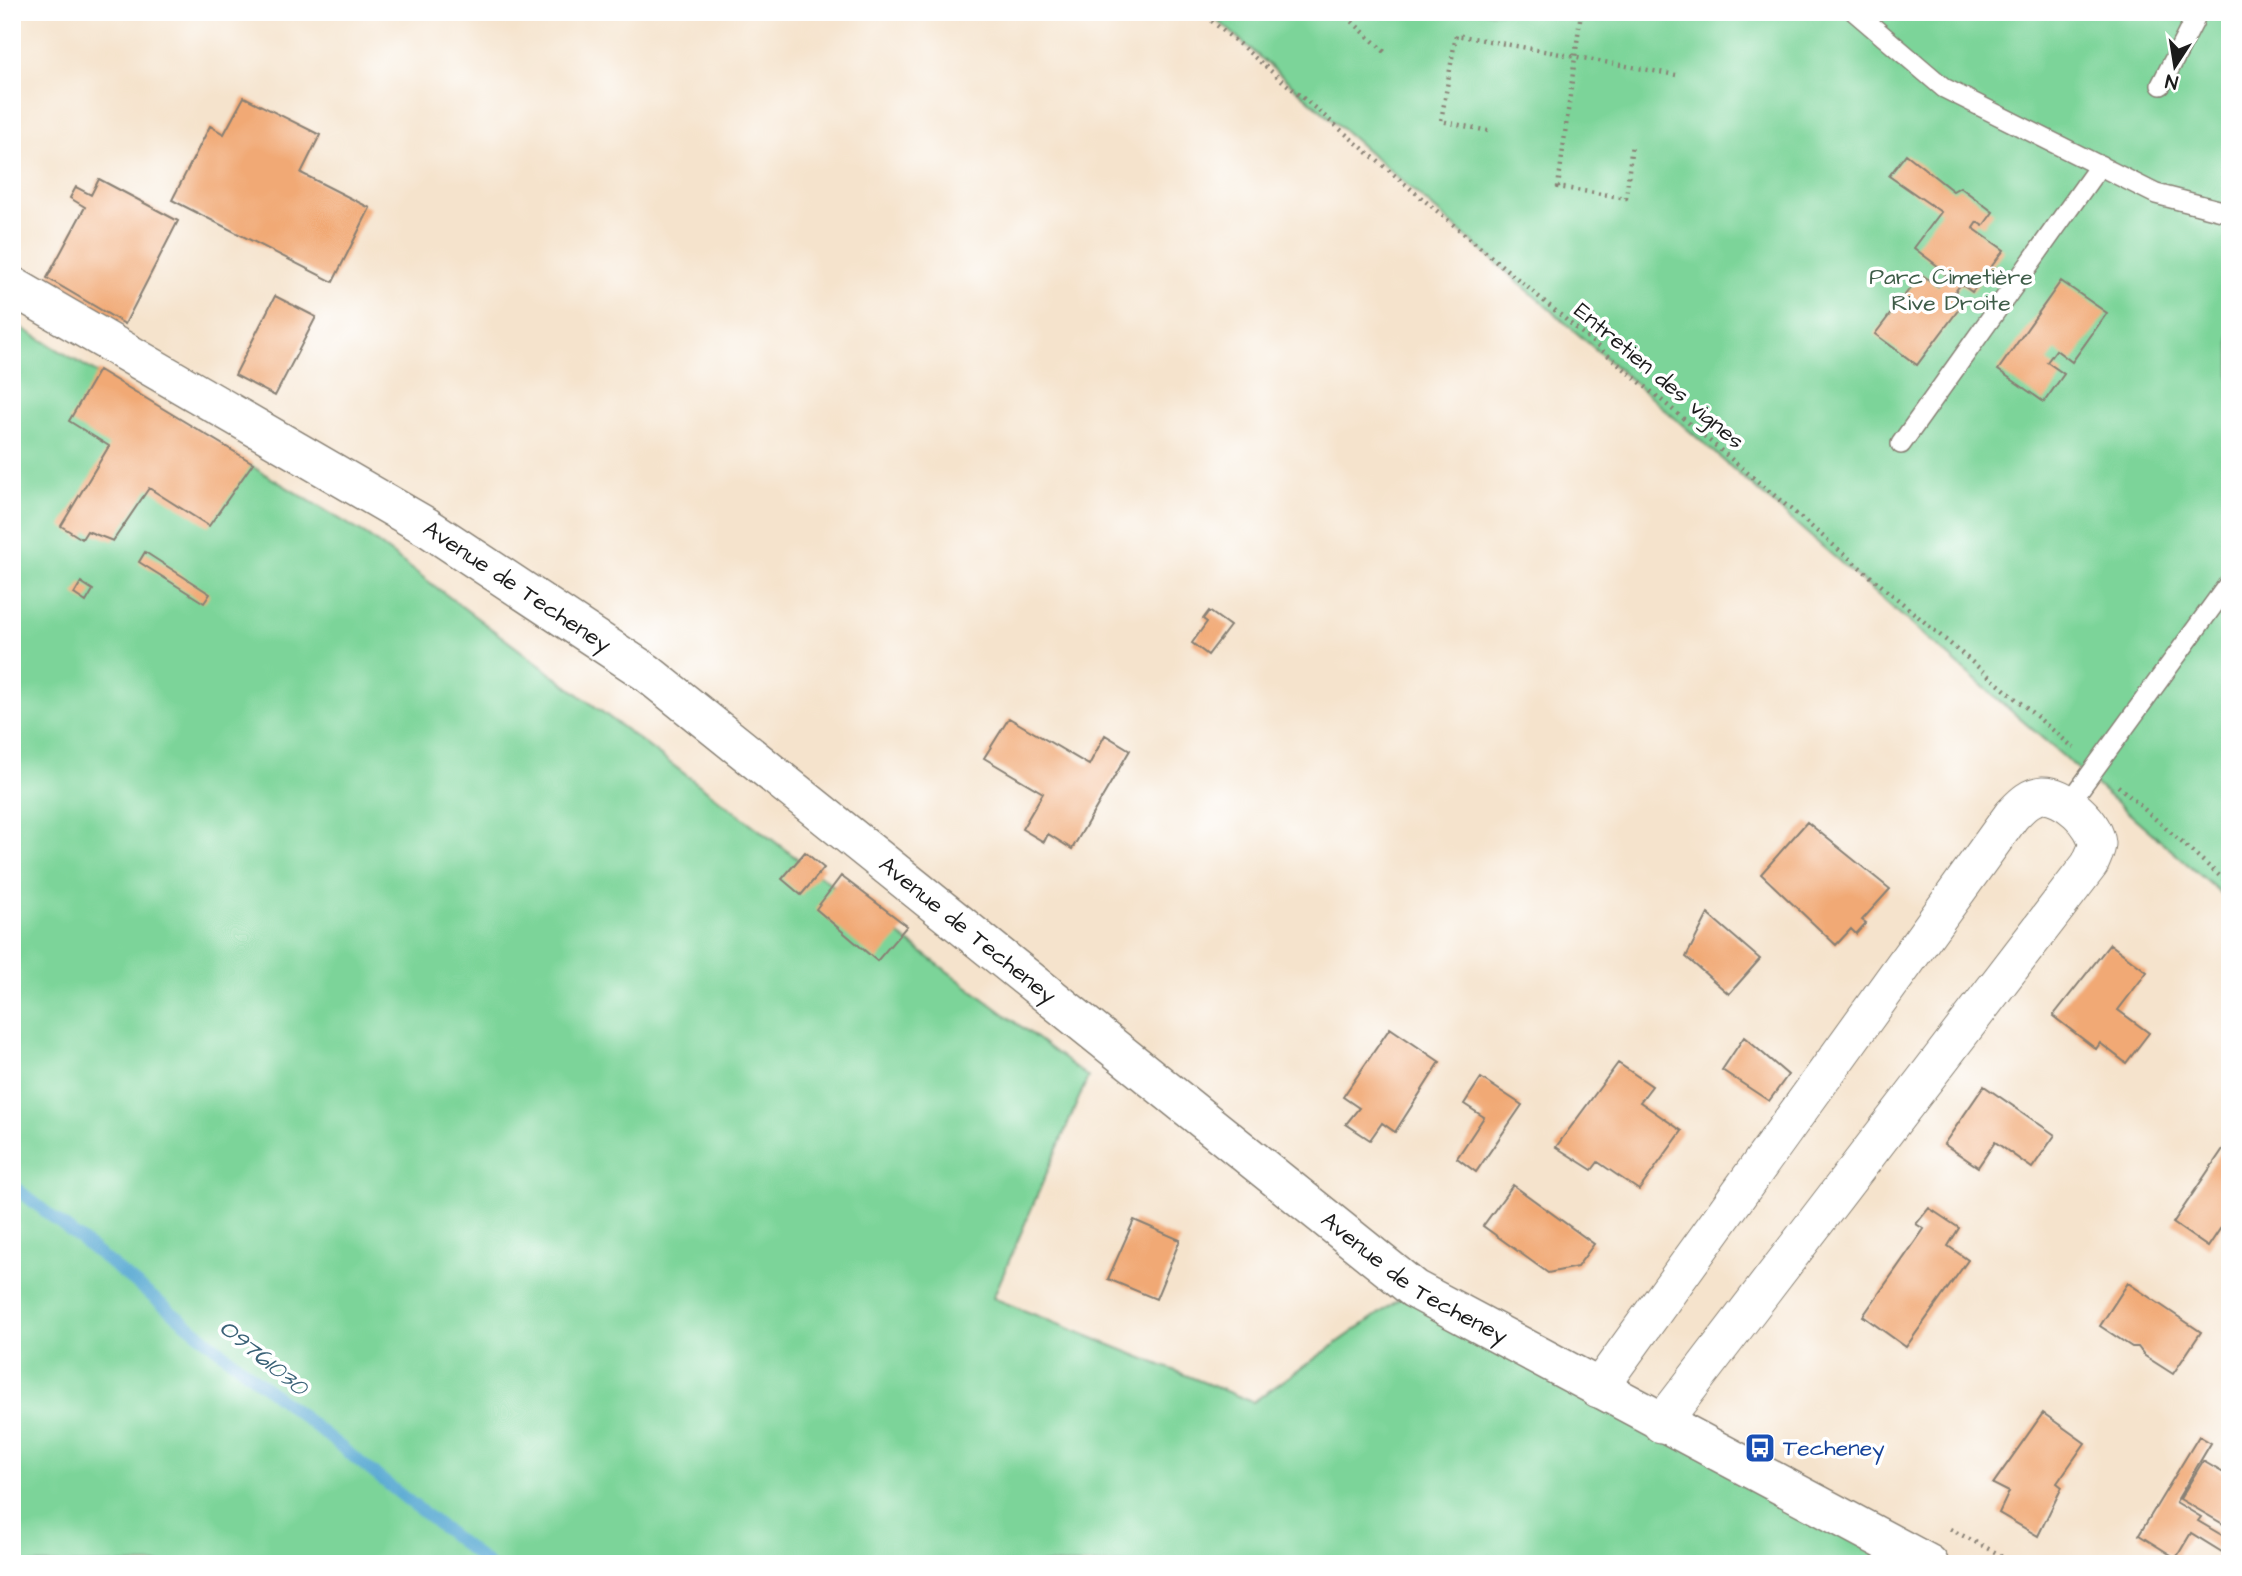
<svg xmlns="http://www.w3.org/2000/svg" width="2242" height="1576" font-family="'Architects Daughter',sans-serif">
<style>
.green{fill:#7cd499;stroke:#4c785a;stroke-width:2}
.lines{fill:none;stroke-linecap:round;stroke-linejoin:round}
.stream{stroke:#57a8d2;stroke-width:12}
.building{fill:#f1a974}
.lane-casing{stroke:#888074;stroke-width:22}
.street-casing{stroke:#888074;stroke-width:39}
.secondary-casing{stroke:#888074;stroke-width:41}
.path{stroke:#888074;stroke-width:4.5;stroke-dasharray:2 5;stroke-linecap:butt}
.lane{stroke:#fff;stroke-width:19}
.street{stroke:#fff;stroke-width:37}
.secondary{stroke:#fff;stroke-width:38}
.labels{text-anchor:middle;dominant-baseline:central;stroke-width:7;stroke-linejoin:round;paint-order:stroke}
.park-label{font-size:23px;fill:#3e5c48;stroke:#fff}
.street-label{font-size:23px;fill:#1c1c1c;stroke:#fff}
.transit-label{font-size:23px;fill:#164399;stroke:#fff;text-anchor:start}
.water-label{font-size:24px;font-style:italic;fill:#3a6277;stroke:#fff}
</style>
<rect width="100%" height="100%" fill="#fff"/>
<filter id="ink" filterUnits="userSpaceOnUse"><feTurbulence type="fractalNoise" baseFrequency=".0143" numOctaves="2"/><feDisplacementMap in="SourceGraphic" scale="14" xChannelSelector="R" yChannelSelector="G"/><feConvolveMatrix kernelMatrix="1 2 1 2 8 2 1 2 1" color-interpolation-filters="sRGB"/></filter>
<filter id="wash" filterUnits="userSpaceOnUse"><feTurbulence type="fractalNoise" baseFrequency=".00686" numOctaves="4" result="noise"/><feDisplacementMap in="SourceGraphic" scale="28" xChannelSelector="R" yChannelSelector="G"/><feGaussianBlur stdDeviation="1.57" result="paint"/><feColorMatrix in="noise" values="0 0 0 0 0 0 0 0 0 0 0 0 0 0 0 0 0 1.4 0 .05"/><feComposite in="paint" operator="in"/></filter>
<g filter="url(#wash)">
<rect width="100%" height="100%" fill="#f5e3cc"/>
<path class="green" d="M1208,12H2230V901L2087,777Z
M12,322L368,536L1088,1077L993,1298L1253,1402L1414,1289L1931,1564H12Z"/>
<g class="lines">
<path class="stream" d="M12,1185L488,1564"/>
</g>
<g id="blocks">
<path class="building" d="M244,97L320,135L301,173L370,208L333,282L172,200L210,126L224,134Z
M1906,154L1953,191L1960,187L1993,212L1983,226L1977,222L1973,228L2004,250L1972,292L1961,284L1951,297L1962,305L1917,365L1875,334L1921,274L1938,286L1947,273L1914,248L1941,212L1889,176Z
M99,179L178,221L125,324L47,278L85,207L70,198L76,187L91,195Z
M2061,281L2107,313L2072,362L2056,350L2047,362L2064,374L2044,402L1998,370Z
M275,296L316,317L275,396L235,375Z
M99,370L253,463L209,526L149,488L113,541L87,531L82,539L61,526L109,446L69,421Z
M145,552L210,594L204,603L139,562Z
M81,582L93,590L86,602L74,594Z
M1209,611L1230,626L1208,655L1192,643L1207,622L1203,619Z
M1009,718L1089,765L1105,735L1130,750L1072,849L1048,834L1044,842L1022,829L1043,793L984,758Z
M1807,822L1890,889L1862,920L1866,923L1856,934L1851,929L1836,945L1761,874Z
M805,852L824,868L801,895L782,879Z
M841,876L907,926L877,961L816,909Z
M1708,914L1760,959L1729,994L1686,957Z
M2110,944L2147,972L2118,1010L2149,1033L2126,1063L2100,1043L2096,1049L2053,1016Z
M1390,1028L1440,1062L1395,1132L1382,1123L1370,1140L1346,1124L1359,1108L1343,1097Z
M1744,1037L1788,1075L1769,1101L1722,1070Z
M1618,1063L1652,1086L1640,1102L1682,1131L1639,1190L1598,1162L1592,1170L1556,1147Z
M1481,1078L1522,1105L1476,1172L1457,1158L1484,1117L1464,1104Z
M1984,1086L2055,1135L2032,1168L1995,1142L1978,1167L1944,1144Z
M2225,1146L2230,1150V1214L2208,1247L2173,1223Z
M1513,1185L1594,1244L1577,1267L1548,1273L1483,1226Z
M1929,1208L1959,1228L1948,1246L1968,1260L1906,1347L1863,1316L1924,1229L1916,1224Z
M1134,1220L1180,1240L1156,1299L1108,1279Z
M2128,1283L2201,1332L2173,1374L2145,1356L2138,1347H2132L2100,1326Z
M2043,1413L2085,1443L2057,1483L2062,1487L2038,1536L1999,1513L2009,1492L1993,1484Z
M2199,1436L2211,1443L2176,1502L2201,1517L2198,1521L2230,1540V1557L2191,1533L2176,1558L2139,1535Z
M2203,1461L2227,1475L2230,1470V1528L2180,1499Z"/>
</g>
</g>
<g filter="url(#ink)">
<use href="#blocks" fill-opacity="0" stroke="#888074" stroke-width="2"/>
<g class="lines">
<g class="lane-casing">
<path id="lane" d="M1855,12L1944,88L2156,194L2230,213
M2161,85L2194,21
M1901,444L2100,165
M2068,805L2230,582"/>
</g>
<g class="street-casing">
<path id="street" d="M1598,1389L2012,815C2021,806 2029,796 2043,795C2065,795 2095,823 2097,844C2097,850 2092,858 2090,864L1661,1424"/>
</g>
<g class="secondary-casing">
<g id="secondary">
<path id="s1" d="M12,286L427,527L646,672L1414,1289L1929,1564"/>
</g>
</g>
<path class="path" d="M1201,12L2074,748
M1342,12L1388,55
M1581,12L1558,187L1626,198L1632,143
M1488,131L1441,121L1456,35L1676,75
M2118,786L2230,885
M1950,1529L2018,1564"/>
<use href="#lane" class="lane"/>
<use href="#street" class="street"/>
<use href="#secondary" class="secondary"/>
</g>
</g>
<defs>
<g id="bus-square" transform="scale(1.575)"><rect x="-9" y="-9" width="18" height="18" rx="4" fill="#1a4fb4" stroke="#fff"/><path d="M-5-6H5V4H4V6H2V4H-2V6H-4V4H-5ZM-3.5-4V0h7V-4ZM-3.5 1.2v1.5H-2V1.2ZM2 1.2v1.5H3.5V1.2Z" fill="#fff"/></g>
</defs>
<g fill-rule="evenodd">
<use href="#bus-square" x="1760" y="1448"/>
</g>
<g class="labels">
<g class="park-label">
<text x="1951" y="277">Parc Cimetière<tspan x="1951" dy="26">Rive Droite</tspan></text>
</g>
<g class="street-label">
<text transform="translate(1659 376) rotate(40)">Entretien des vignes</text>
<text stroke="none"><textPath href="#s1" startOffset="588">Avenue de Techeney</textPath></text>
<text stroke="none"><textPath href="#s1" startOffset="1155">Avenue de Techeney</textPath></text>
<text stroke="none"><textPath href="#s1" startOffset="1722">Avenue de Techeney</textPath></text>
</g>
<g class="transit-label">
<text x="1783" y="1448">Techeney</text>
</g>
<g class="water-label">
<text transform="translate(263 1358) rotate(39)">O9761030</text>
</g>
</g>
<rect width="2242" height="1576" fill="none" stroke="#fff" stroke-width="42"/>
<g transform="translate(2175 66) rotate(192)" stroke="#ffffff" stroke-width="5" paint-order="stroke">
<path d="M0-5L12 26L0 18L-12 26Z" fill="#1c1c1c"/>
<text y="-10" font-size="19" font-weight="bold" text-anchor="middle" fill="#1c1c1c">N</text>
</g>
</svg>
